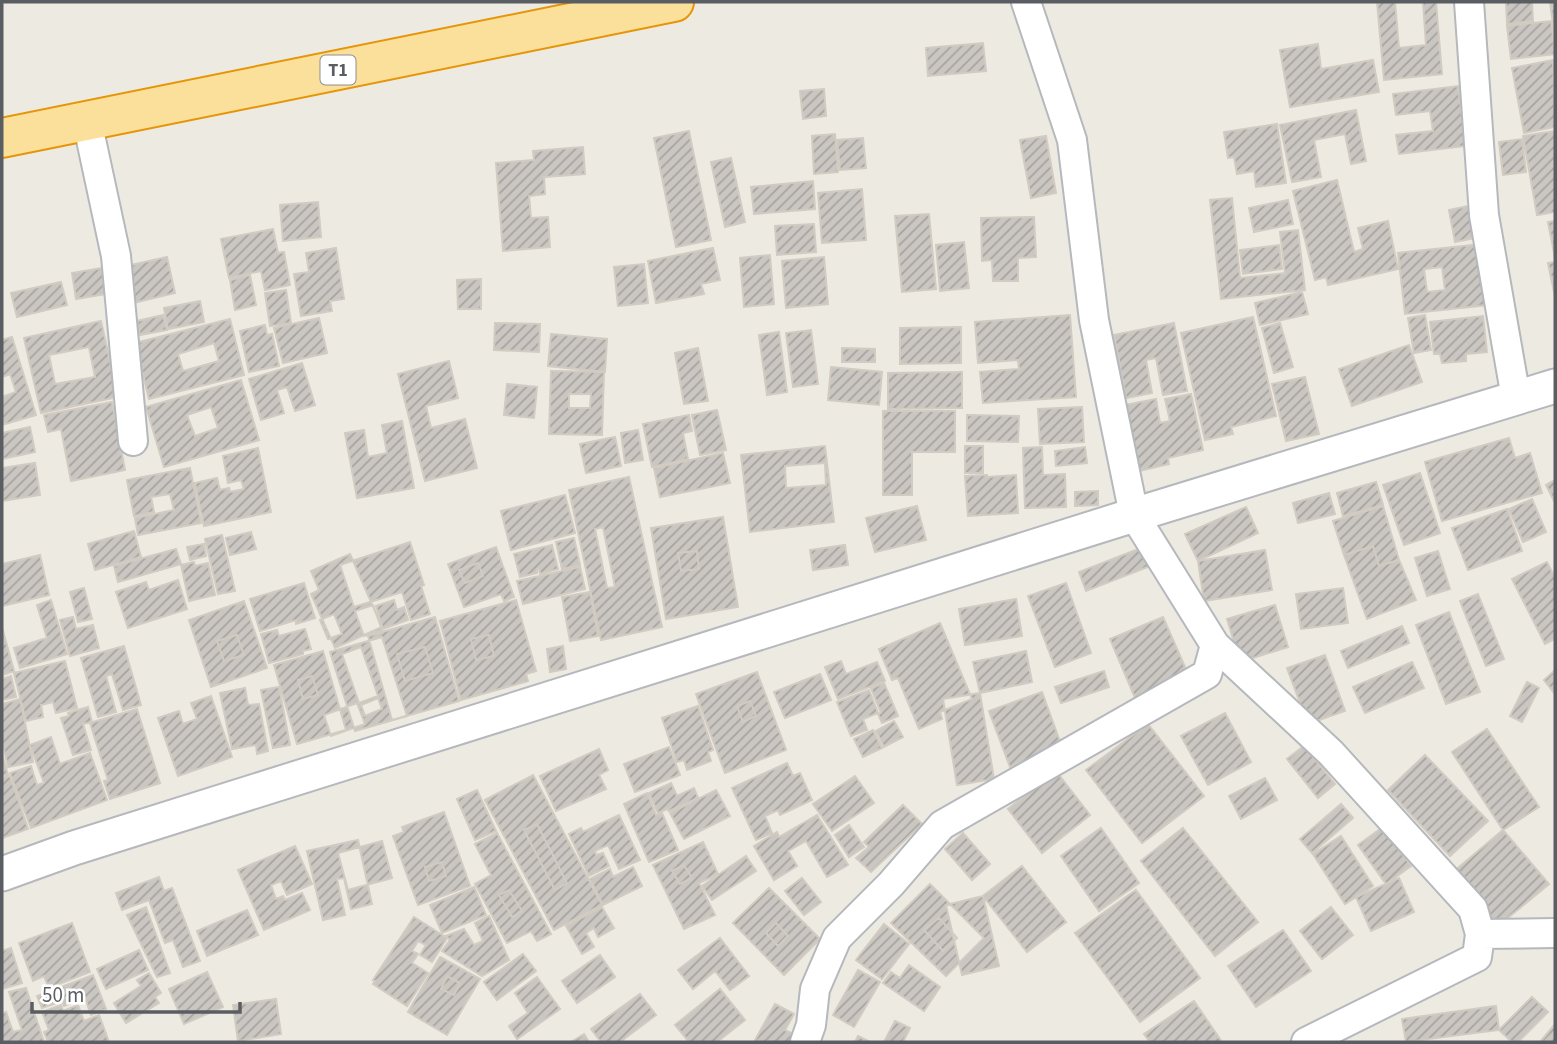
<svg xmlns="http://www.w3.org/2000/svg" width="1557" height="1044" font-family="'Source Sans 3',sans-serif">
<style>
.building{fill:url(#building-hatch);stroke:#d1cbc1;stroke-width:2;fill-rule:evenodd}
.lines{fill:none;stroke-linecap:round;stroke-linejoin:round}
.minor-casing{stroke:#b5b8bc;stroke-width:32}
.tertiary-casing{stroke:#b5b8bc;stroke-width:37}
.trunk-casing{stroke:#e79508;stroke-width:42}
.minor{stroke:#fff;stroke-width:28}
.tertiary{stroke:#fff;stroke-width:33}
.trunk{stroke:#fae09a;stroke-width:38}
.labels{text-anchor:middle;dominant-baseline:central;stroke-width:6;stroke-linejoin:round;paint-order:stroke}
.shield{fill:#fff;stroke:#8c8e91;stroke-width:2}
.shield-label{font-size:18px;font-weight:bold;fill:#5a5e62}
</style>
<defs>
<pattern id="building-hatch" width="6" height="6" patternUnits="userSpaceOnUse" patternTransform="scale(1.75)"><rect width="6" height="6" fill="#cac6c1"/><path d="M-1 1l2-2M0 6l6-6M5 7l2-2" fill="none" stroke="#a7a4a0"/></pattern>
</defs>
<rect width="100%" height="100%" fill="#edeae2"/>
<path class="building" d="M1377,2H1395L1399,48L1426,45L1423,2H1436L1442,74L1384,80Z
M1506,2H1532L1533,21L1507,24Z
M1550,2H1555V40Z
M1551,21L1555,54L1511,59L1507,26Z
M983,43L986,71L928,76L926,48Z
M1318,44L1321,69L1373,60L1379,92L1290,107L1280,50Z
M1553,60L1555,127L1524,133L1512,68Z
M1458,86L1466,146L1399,154L1396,135L1433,131L1430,111L1396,115L1393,94Z
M824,89L826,116L803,119L800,91Z
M1356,110L1366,161L1351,164L1345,134L1314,140L1321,177L1292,182L1280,125Z
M1277,124L1286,183L1256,187L1254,171L1237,174L1234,157L1228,158L1224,132Z
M689,131L711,240L676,247L654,138Z
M1555,131V212L1537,215L1523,136Z
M835,134L838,172L814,174L812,136Z
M1046,136L1056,193L1031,198L1020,140Z
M863,138L866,168L840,170L837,140Z
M1522,139L1526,172L1503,175L1499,142Z
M583,147L585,174L544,177L545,194L529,196L531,218L548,217L550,247L503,251L496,163L534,160L533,151Z
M731,158L745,222L725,227L711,162Z
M1337,180L1354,252L1363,249L1358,228L1388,221L1398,269L1328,285L1326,277L1315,280L1293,191Z
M813,181L815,209L754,214L751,187Z
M862,189L866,240L822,243L818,193Z
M1232,198L1240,278L1285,273L1280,232L1298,230L1305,290L1221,299L1210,200Z
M1288,200L1293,224L1254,232L1249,208Z
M318,202L321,237L283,241L280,205Z
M1473,205L1480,237L1455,242L1449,210Z
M929,214L936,289L902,292L895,216Z
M1034,217L1036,257L1018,258V281H993L992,260L982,261L981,218Z
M1555,221V258L1548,222Z
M814,224L816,252L777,255L775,226Z
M273,229L278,253L284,252L290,285L265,290L261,271L229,278L221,239Z
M964,242L969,288L940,291L936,245Z
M1481,244L1488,305L1405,314L1398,253ZM1442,267L1445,290L1427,292L1424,269Z
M1279,245L1282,269L1243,274L1240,250Z
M336,248L344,299L330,301L332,311L301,316L294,274L309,272L306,253Z
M713,248L720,280L701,284L704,294L656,303L648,261Z
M770,255L774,304L744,307L740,258Z
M167,257L175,293L129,304L122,267Z
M824,257L828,304L786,308L782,261Z
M1555,262V297L1548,263Z
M644,264L648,303L618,306L614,267Z
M108,267L112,293L76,299L72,273Z
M250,275L256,305L235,310L230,280Z
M481,279V309H458L457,280Z
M61,282L67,305L17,317L11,293Z
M286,290L291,323L270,326L265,293Z
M1302,292L1308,314L1260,325L1255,303Z
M200,301L204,322L168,329L164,308Z
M163,315L167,330L140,335L137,321Z
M1070,315L1076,397L983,403L980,372L1019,369L1018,360L978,363L975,322Z
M1425,315L1431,350L1414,353L1408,318Z
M1483,316L1487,352L1466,354V361L1442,363L1440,354H1434L1430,322Z
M1253,317L1276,416L1231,427L1233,434L1205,440L1181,333Z
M319,318L327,353L283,363L274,328Z
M230,319L244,375L149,399L135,343ZM214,343L219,361L183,371L178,354Z
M101,321L118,397L41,413L24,338ZM89,347L95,377L55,384L49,355Z
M495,323L540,324L539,352L494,350Z
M1174,323L1187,391L1163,395L1156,358L1146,360L1152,393L1126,398L1114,335Z
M1280,323L1293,367L1274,373L1262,328Z
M265,325L267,335L272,334L279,366L249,372L240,331Z
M961,327V363L900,364V328Z
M811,330L818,384L793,387L786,333Z
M779,332L787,392L767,395L759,335Z
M551,334L607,339L605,372L548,366Z
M12,337L36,415L2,425V397L16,392L10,374L2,377V340Z
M1409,345L1422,382L1352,406L1339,369Z
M698,348L708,401L684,404L675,353Z
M842,348L875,349V362H842Z
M449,361L458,398L426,406L431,428L465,419L477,468L425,481L398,374Z
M302,363L315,405L295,411L287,387L277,390L284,413L261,420L249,379Z
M831,367L882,372L879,405L828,400Z
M551,371L604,372L602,435L549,434ZM569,394H591L590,408H569Z
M962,372V408L888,409V373Z
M1305,377L1319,434L1286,441L1272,384Z
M241,380L259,440L164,467L146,407ZM211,407L218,428L195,436L187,415Z
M507,384L537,387L534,418L504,415Z
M1191,394L1203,450L1168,458L1169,464L1139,471L1125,405L1156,399L1160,423L1170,421L1165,399Z
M112,402L125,470L71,481L61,429L48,432L44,415Z
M1082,407L1084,442L1040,444L1038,409Z
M717,410L726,450L700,455L692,415Z
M883,411H955V452H912V495H883Z
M689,415L692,431L683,433L688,459L652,467L643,424Z
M967,415L1019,416L1018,442L967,441Z
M402,421L414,488L357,498L345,433L364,430L368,457L387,453L382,425Z
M30,427L35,452L2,459V433Z
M638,430L643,460L625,463L621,433Z
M615,437L621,466L586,473L580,444Z
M1509,438L1515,458L1530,453L1542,493L1442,521L1425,462Z
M825,446L834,522L750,532L741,455ZM825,463L826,485L786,488L785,466Z
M965,446H983V473H965Z
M1042,447L1043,475L1065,474L1066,507L1025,508L1023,448Z
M1085,447L1087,463L1056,466L1055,451Z
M258,448L271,512L204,526L195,483L217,478L220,490L229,488L230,492L244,489L241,480L228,483L223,456Z
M723,453L730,483L660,497L654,468Z
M35,463L40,495L2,501V468Z
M190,468L201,523L138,535L135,518L174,510L170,494L151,497L154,512L134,516L127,480Z
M1420,473L1440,533L1404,545L1383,485Z
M987,475V477L1016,475L1018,513L968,516L965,476Z
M629,477L662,627L601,640L569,490ZM603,527L615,587L607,588L595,529Z
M1555,480V503L1546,485Z
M1376,482L1383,505L1343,516L1337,493Z
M1098,491V505L1075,506V492Z
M1329,493L1335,514L1298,523L1293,503Z
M565,495L575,533L511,550L501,511Z
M1532,499L1546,532L1523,542L1509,509Z
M917,506L926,540L875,552L866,518Z
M1383,506L1399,560L1379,566L1373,546L1344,555L1333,521Z
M1246,507L1258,533L1198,561L1185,534Z
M1507,509L1522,551L1468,570L1452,528Z
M723,517L738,607L666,619L651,528ZM697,551L699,569L681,571L678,553Z
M134,531L141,557L95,570L88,544Z
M251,532L256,549L230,555L226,538Z
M222,535L235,591L218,594L205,539Z
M574,538L580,565L562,569L556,542Z
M410,542L424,585L421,586L430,614L411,620L402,592L354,607L340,565Z
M204,544L206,556L190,560L187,547Z
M552,545L558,569L540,574L539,569H537V573L520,577L514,554Z
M845,545L848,565L813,570L810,550Z
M1146,546L1153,565L1086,591L1079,572Z
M1373,546L1379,566L1399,560L1416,600L1367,619L1344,555Z
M496,547L514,597L504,601L501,594L464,607L448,564ZM478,563L483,576L465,583L459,570Z
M176,549L181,564L118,582L114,566Z
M1265,550L1272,590L1204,601L1198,561Z
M697,551L699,569L681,571L678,553Z
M1438,551L1450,589L1427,596L1415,558Z
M350,554L382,627L335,648L311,594L319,590L311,571Z
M40,555L49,595L2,606V564Z
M194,562L195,566L208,563L215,595L189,601L181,565Z
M1547,562L1555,578V639L1545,644L1512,579Z
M478,563L483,576L465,583L459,570Z
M580,567L585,589L523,604L517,581Z
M178,580L187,609L128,628L116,592L146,582L149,590Z
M304,583L315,618L296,624V620L260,631L250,599Z
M1066,583L1091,653L1055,667L1028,596Z
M84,588L92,619L78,622L70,592Z
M1343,588L1348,623L1301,629L1296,594Z
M590,592L598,636L570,641L562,597Z
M1478,594L1504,659L1486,666L1460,601Z
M1016,599L1022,636L965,645L959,609Z
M51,600L67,654L20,668L14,648L47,638L37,605Z
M394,600L397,610L404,607L408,620L383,629L376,606Z
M516,600L536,671L526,674L528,681L461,700L440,621ZM489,635L494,656L476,660L471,639Z
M244,601L267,668L211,687L189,620ZM237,635L244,655L224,661L217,641Z
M373,605L382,630L364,636L355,611Z
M1275,605L1288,647L1240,662L1227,619Z
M1449,612L1480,692L1446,704L1416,625Z
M334,614L342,634L328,639L320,620Z
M73,617L76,629L93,625L99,648L70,656L60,620Z
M435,617L459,701L392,720L368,636ZM425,647L433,673L405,681L397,654Z
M1163,617L1192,683L1138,705L1110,639Z
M940,623L972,699L940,712L942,719L919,729L898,678L892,680L879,649Z
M1402,626L1409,643L1348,668L1341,651Z
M2,627L14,671L2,675Z
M305,629L311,649L303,651V654L269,663L261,634L277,630L279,636Z
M237,635L244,655L224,661L217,641Z
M489,635L494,656L476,660L471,639Z
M382,637L407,716L355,731L330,652Z
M124,646L141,705L123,710L112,674L106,676L116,712L98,717L81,658Z
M563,646L566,669L550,672L547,649Z
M361,647L378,696L359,703L342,654Z
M425,647L433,673L405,681L397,654Z
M323,651L346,730L297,744L274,665ZM312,676L318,695L303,699L298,680Z
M1026,651L1032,682L980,693L973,662Z
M1325,655L1345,711L1308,724L1287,668Z
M65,661L77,708L56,713L53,702L41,705L43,717L26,721L14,673Z
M841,661L846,674L877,662L885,681L838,699L825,667Z
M1412,662L1424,688L1365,713L1353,687Z
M1555,670V694L1544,680Z
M1104,671L1109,687L1061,703L1055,687Z
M757,672L786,750L725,773L696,694ZM750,701L756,716L743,722L737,706Z
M820,674L831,700L785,718L774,692Z
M11,676L16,697L2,700V679Z
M312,676L318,695L303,699L298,680Z
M1527,682L1539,688L1522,722L1510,716Z
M884,683L898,716L882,723L878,714L881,713L871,688Z
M279,687L290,745L273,748L261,690Z
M245,688L248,705L259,704L268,751L257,754L256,745L232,749L220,693Z
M869,690L878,713L863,719L867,730L851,736L837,702Z
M1042,692L1062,747L1010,767L989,711Z
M980,693L994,779L957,785L943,699Z
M211,696L232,757L178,776L158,718L179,711L183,724L197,719L191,703Z
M378,698L382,709L365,716L361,705Z
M20,699L33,762L8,767L2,741V704Z
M750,701L756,716L743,722L737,706Z
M357,703L365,724L331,736L324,715Z
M698,706L713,750L708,752L711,761L687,770L684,760L677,762L662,718Z
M88,707L92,722L83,724L91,750L73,755L61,718L69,716L68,713Z
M137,709L160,783L110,799L104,781L108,780L90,723Z
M1225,713L1251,762L1208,785L1181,736Z
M894,721L903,737L884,747L876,731Z
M1148,724L1204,796L1142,843L1086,770Z
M1487,729L1539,807L1503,830L1452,752Z
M873,730L882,748L863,757L854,739Z
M51,737L60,764L90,753L107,800L31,828L10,773L31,766L37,785L44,783L30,745Z
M1304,746L1335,784L1318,798L1287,759Z
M669,747L680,775L635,792L624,764Z
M599,749L608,770L599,775L606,789L556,811L540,776Z
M2,754L8,775L2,776Z
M1425,755L1488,821L1450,856L1388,790Z
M787,763L793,776L800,773L812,800L780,815L778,810L765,816L772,833L756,840L732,788Z
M1056,771L1090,815L1042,853L1008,809Z
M533,775L602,905L554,930L485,800ZM537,824L567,883L555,890L524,830Z
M10,776L28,829L2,838V778Z
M855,776L874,803L832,831L813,804Z
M1265,778L1277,800L1241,819L1229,796Z
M671,783L677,796L694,788L698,798L669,811L667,809L658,813L649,793Z
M477,790L496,831L475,840L457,799Z
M716,790L730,816L684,839L670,813Z
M647,793L656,815L662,813L678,850L649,862L624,804Z
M1341,804L1353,818L1312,853L1300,839Z
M903,805L922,824L871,872L856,858L869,847L864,842Z
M444,812L470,886L418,905L393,836L404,832L402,827ZM442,862L446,876L429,881L425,867Z
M619,815L640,860L619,869L608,845L595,851L596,855L603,853L609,866L589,876L569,834L581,828L583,832Z
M817,815L848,865L827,877L806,841L788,851L797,866L774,880L754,846L777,832L779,837Z
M537,824L567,883L555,890L524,830Z
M849,825L864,847L849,857L835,835Z
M1383,827L1411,866L1386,884L1358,845Z
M1101,828L1139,883L1099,911L1061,856Z
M1183,828L1258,922L1215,956L1141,861Z
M1503,830L1549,884L1498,926L1453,872Z
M497,833L551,934L537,941L531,931L507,943L475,884L491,875L475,844ZM509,890L522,911L512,917L499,895Z
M963,833L990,864L972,880L945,849Z
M1341,836L1373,886L1345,904L1313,854Z
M358,840L372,904L351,909L344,878L337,879L345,915L323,920L307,851Z
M382,841L392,878L348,890L338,853Z
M703,842L718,874L699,883L715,915L684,929L653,865ZM684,865L692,878L680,884L672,871Z
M295,846L312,884L287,895L281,881L271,885L276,899L283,896L285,900L302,893L310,910L264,930L238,870Z
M746,856L756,871L712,900L702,886Z
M442,862L446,876L429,881L425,867Z
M684,865L692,878L680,884L672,871Z
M1022,866L1066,922L1027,952L983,896Z
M633,867L642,886L603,905L590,879L610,869L613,877Z
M159,877L164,891L172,888L200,961L183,967L173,940L165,943L149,900L122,910L116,893Z
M802,878L821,902L804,915L785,891Z
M1399,878L1414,912L1371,931L1356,897Z
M930,884L984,938L946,976L891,923ZM939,918L957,938L943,951L924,930Z
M474,887L486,915L442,933L430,905Z
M769,888L820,939L784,975L733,923ZM776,923L788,936L778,946L766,933Z
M509,890L522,911L512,917L499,895Z
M1136,890L1200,978L1140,1022L1075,933Z
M983,896L999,966L962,975L946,905Z
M146,907L170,973L157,977L127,915Z
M602,907L614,928L598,937L594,928L586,933L594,947L582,954L566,926Z
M1331,907L1353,935L1322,959L1300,931Z
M247,910L258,935L207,956L197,931Z
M489,916L509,960L482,976L442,951L450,940L446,936L464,929L474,945L483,941L475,923Z
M414,917L447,938L432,962L420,955L426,945L418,941L412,951L418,954L412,963L428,973L407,1006L373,984L375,981L373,980Z
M939,918L957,938L943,951L924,930Z
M72,923L90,972L49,988L44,976L33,981L19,943Z
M776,923L788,936L778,946L766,933Z
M884,924L909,944L882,979L856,960Z
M1283,930L1311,971L1256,1007L1228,966Z
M720,938L749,976L730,990L715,971L693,989L678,970Z
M11,948L22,983L2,989V951Z
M139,950L148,970L106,989L97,969Z
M523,954L536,971L497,1000L484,982Z
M600,955L615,977L577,1003L562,981Z
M440,957L480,979L447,1035L408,1012ZM447,976L460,983L454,995L441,989Z
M909,965L940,987L924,1011L883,983L891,972L900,978Z
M858,970L880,982L854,1027L833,1015Z
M207,972L223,1007L184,1024L169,989Z
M149,973L161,993L155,997L159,1003L126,1023L114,1003L141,986L137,980Z
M93,975L106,1009L91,1015L85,998L64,1006L62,1001L42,1008L37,996Z
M447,976L460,983L454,995L441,989Z
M537,977L560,1009L517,1039L509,1026L528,1013L515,993Z
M26,988L44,1042H2V1014L6,1012L13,1032L22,1030L9,992Z
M720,989L745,1020L717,1042H689L675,1025Z
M640,994L656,1015L620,1042H601L591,1029Z
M1532,997L1548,1012L1518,1042H1512L1499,1030Z
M276,999L281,1034L238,1041L233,1005Z
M1194,1001L1222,1042H1150L1144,1034Z
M775,1004L794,1014L785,1030L801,1038L799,1042H754Z
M61,1005L63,1011L78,1005L84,1021L99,1015L109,1042H48L44,1032L49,1030L42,1012Z
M1496,1006L1499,1030L1406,1042L1402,1019Z
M895,1021L910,1028L903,1042H884Z
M1555,1024V1042H1540Z
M584,1034L589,1042H571Z
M858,1036L870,1042H855Z"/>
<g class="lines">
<g class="minor-casing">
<path id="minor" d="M1026,2L1072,140L1094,320L1134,515L1215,645L1331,753L1473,909L1480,934L1477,957L1306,1042
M1469,2L1484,215L1516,398
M87,121L116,256L133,441
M1480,934L1555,933
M805,1042L811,1025L815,989L837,938L891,884L942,825L1207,674L1215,645"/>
</g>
<g class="tertiary-casing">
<path id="tertiary" d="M2,874L74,848L1134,515L1555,386"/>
</g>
<g class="trunk-casing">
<path id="trunk" d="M2,138L674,2"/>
</g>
<use href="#minor" class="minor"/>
<use href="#tertiary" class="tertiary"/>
<use href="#trunk" class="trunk"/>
</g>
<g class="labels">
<rect class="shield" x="320.5" y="55.5" width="35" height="29" rx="5"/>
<g class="shield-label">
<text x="338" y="70">T1</text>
</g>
</g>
<rect width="1557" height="1044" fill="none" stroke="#5a5e62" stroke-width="7"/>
<path d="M32 1002v10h208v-10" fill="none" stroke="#5a5e62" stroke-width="3.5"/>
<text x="42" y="1002" font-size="21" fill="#5a5e62" stroke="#ffffff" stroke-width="5" paint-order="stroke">50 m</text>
</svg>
